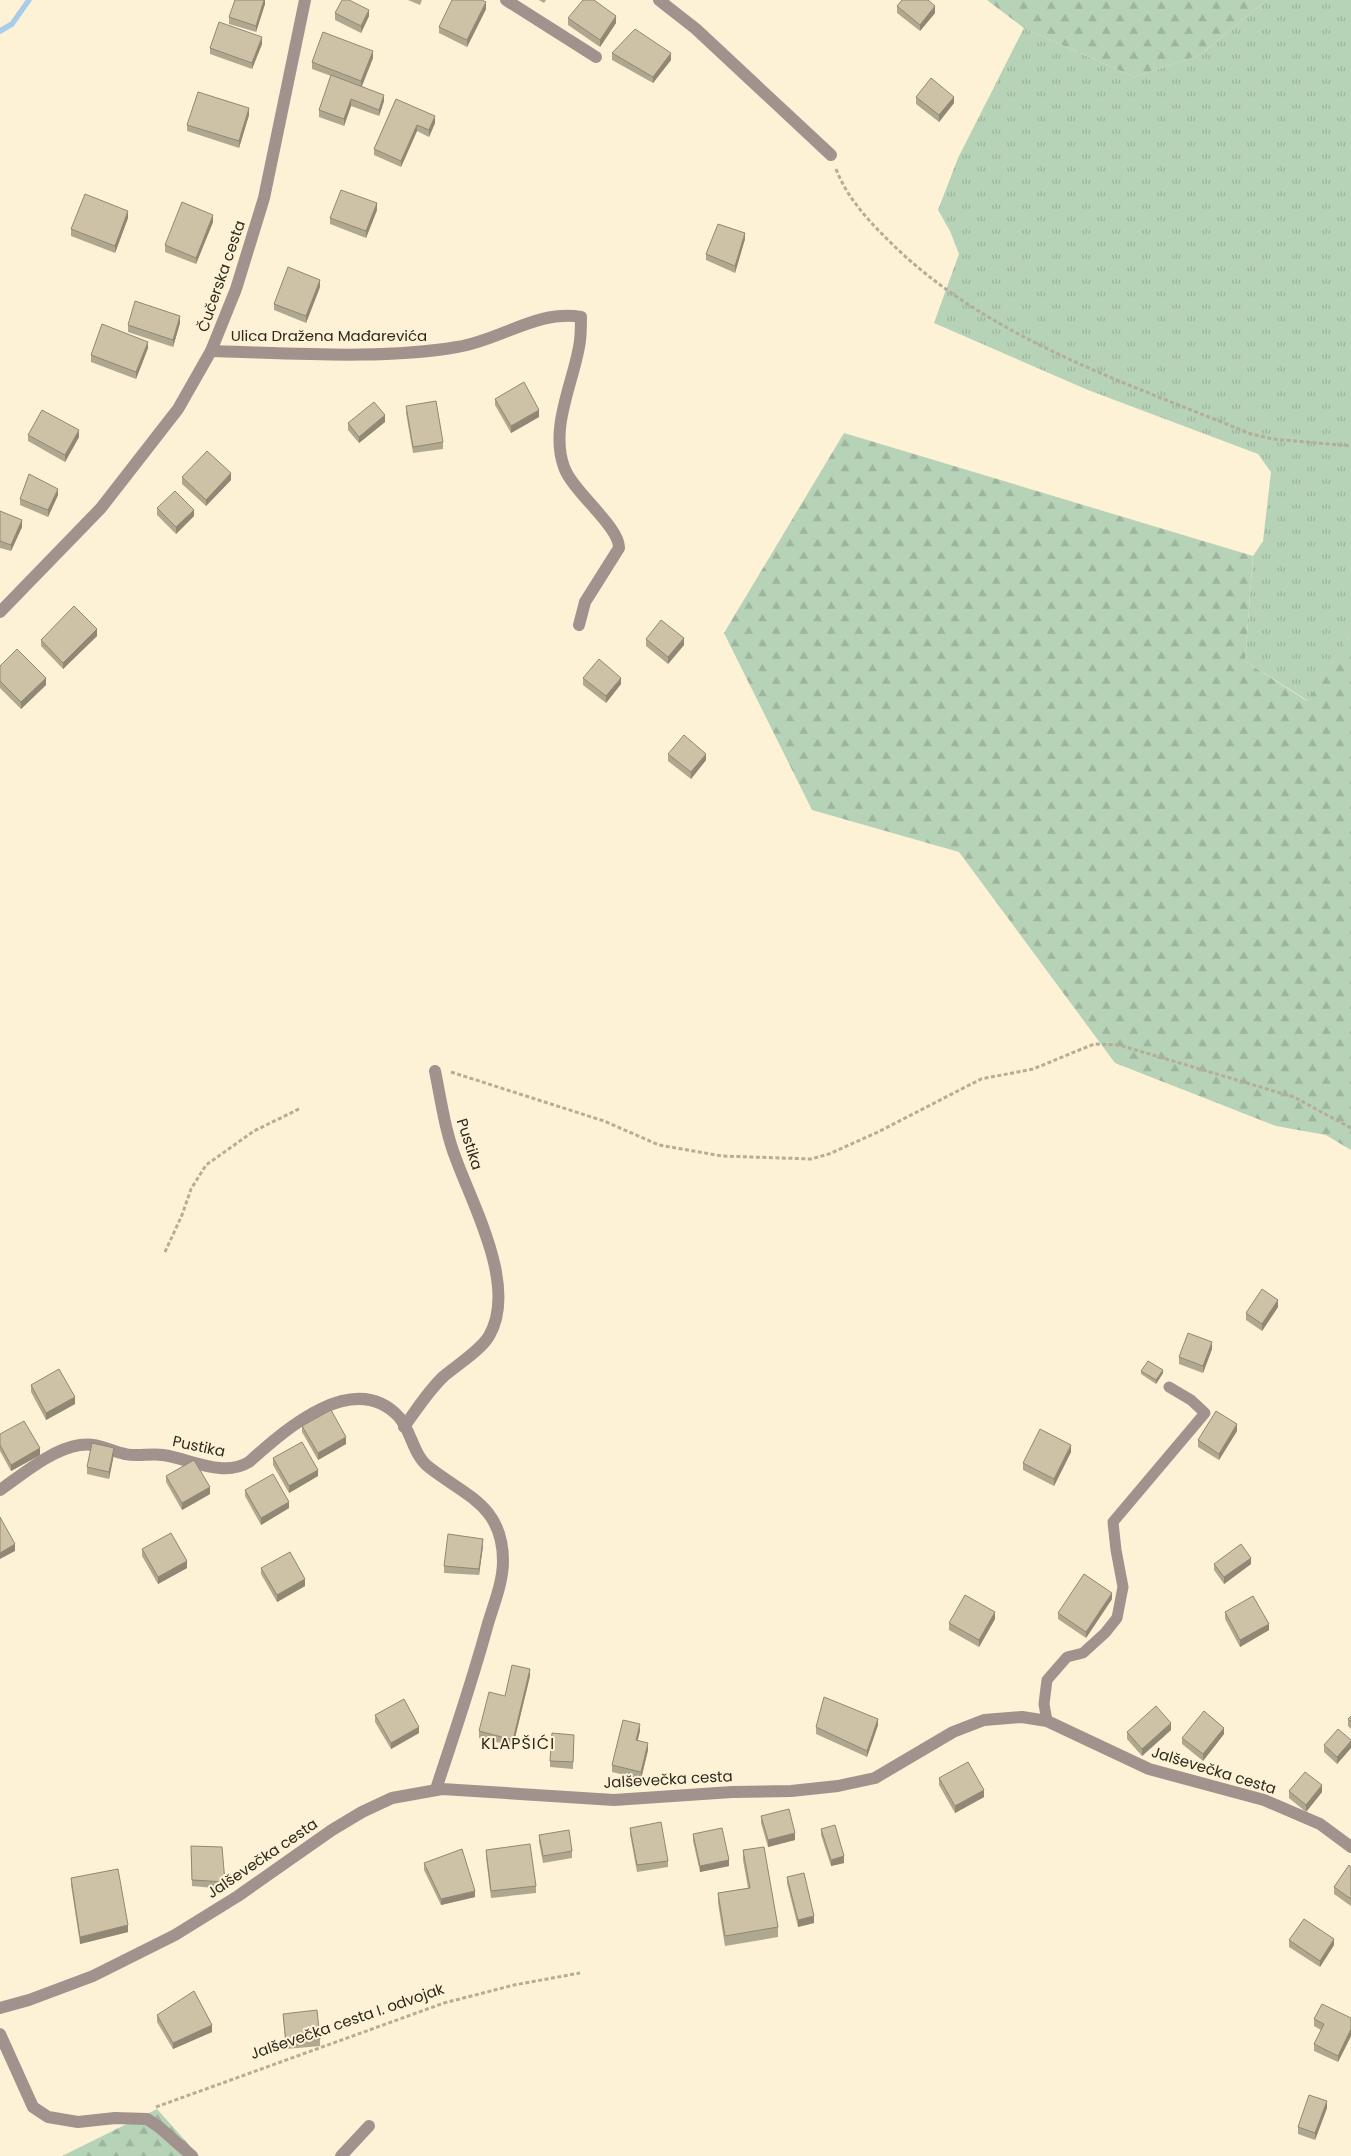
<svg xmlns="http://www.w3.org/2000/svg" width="1351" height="2156" font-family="Poppins,sans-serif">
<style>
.grass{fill:url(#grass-tufts)}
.forest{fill:url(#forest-firs)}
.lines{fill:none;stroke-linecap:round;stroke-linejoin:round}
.stream{stroke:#a8cde9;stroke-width:5.5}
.path{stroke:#b5ad96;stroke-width:3;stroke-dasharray:4 2.5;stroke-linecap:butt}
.service{stroke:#a1928e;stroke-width:11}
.minor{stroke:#a1928e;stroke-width:12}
.tertiary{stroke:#a1928e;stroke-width:12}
.wall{fill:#b0a78f}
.shaded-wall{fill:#908874}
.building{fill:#cdc2a6;stroke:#908874}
.labels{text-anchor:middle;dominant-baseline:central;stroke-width:4;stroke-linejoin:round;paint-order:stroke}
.street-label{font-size:15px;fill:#2d291e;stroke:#fdf2d5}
.neighbourhood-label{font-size:16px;letter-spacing:1px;fill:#2d291e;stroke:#fdf2d5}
</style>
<defs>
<pattern id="grass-tufts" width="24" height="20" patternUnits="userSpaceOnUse" patternTransform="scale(1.25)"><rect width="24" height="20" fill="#b6d2b7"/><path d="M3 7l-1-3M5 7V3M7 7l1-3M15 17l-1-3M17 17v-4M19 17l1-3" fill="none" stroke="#9db49d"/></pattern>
<pattern id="forest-firs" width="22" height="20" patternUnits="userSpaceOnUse" patternTransform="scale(1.25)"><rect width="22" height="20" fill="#b6d2b7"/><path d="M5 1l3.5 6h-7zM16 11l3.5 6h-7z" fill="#9db49d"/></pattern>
</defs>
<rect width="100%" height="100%" fill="#fdf2d5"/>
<path class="grass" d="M1267,0H1351V633L1308,701L1245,661L1253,556L1263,541L1271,472L1258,454L1088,390L934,323L959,254L950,231L938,210L958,158L1024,28L1134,77L1200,55Z"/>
<path class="forest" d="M987,0H1267L1200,55L1134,77L1024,28Z
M844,433L1253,556L1245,661L1307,701L1351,633V1150L1326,1135L1276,1126L1115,1063L959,852L812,810L724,633Z
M157,2109L199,2156H62Z"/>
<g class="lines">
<path class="stream" d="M0,31L12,24L29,0"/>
<path class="path" d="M836,169C847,197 866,218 887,239C985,338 1125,382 1251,434L1273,439L1351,446
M451,1072L604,1121L659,1145L722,1156L811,1159L829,1154L878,1132L981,1079L1033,1069L1094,1044L1119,1045L1294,1097L1351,1128
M165,1252L182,1215L191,1189L206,1165L254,1131L301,1108
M156,2107L444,2003L514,1985L580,1973"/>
<path class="service" d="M1047,1721L1044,1704L1047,1680L1067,1657L1083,1653L1105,1633L1117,1618L1123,1587L1116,1550L1113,1522L1205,1413L1191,1400L1169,1387"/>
<path class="minor" d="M506,0L596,57
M659,0L696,29L831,155
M211,351C290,353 381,360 457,347C499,341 538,309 581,317C581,327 581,338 579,347C572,386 550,428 564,467C572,491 620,527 619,548L585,602L579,625
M404,1427C417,1409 428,1391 444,1376C457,1365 481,1350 489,1336C518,1287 473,1206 456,1159C445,1131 441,1100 435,1071
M0,1490C23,1474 52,1449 80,1445C97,1442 110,1451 125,1454C138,1457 150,1453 163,1455C191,1459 223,1478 249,1462C284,1431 353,1368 399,1417C412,1432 413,1456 430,1468C466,1496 503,1506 503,1561C503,1583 493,1606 487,1627C472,1682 454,1735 436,1789
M0,2008L29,2000L93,1976L175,1935L238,1896L332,1830L362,1812L392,1798L442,1789L614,1800L732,1792L791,1791L838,1786L875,1778L953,1732L984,1720L1022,1717L1047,1721L1149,1769L1264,1800L1320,1824L1351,1847
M0,2034L33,2107L48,2117L78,2122L115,2118L147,2119L159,2127L192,2156
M341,2156L369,2126"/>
<path class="tertiary" d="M0,612L101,508L178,409L211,351L236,289L264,198L305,0"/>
</g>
<path class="wall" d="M265,0V4L256,32L229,24V17Z
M408,0H422L420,5Z
M539,0H546L544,3Z
M897,6L935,13L920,31L897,13Z
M486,9L467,47L439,33V27Z
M335,13L369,16L361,33L335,20Z
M568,18L616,23L600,47L568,25Z
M262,44L252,69L210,54V48Z
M612,53L671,60L653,83L612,60Z
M373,58L362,86L384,101L379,116L351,106L344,126L319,117V110L331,76L312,69V62Z
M916,97L954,103L939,122L916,104Z
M396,99L435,123L429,137L417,131L401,167L374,155V149Z
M249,115L239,148L187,131V125Z
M377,210L366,238L330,224V218Z
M128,218L115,253L71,236V229Z
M213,222L196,264L165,252V245Z
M745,239L735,273L706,260V254Z
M320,287L306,323L274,310V304Z
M180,323L173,347L128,332V325Z
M148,348L136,379L91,362V355Z
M495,399L539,417L511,433L495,405Z
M406,406L443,442V449L413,453L406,413Z
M385,422L359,443L348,430V423Z
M28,435L79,437L65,462L28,441Z
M182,477L231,480L206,506L182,484Z
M58,495L48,517L20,505V499Z
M157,508L194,516L176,534L157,515Z
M0,511L22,527L11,551L0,548Z
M97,636L63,669L41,646V640Z
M646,639L684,645L668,664L646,646Z
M0,666L46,685L21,709L0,688Z
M583,678L621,684L606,703L583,685Z
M668,754L706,760L691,779L668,761Z
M1278,1307L1262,1331L1246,1320V1313Z
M1212,1349L1203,1373L1179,1364V1357Z
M1141,1371L1163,1373L1156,1384L1141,1374Z
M31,1385L75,1404L46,1420L31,1392Z
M302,1426L346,1444L318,1460L302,1432Z
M1237,1431L1219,1460L1198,1447V1440Z
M0,1434L40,1455L11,1471L0,1451Z
M1071,1452L1054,1486L1023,1470V1463Z
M114,1454L109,1479L87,1474V1467Z
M273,1458L318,1476L289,1493L273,1465Z
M166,1476L210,1494L182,1510L166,1482Z
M245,1490L289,1508L261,1525L245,1496Z
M483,1546L479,1575L444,1573V1566Z
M142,1549L187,1568L158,1584L142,1556Z
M1214,1564H1251L1224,1584L1214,1570Z
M261,1568L305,1586L277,1602L261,1574Z
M1112,1599L1086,1638L1058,1619V1613Z
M1225,1612L1269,1630L1240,1647L1225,1619Z
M995,1619L979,1647L949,1630V1623Z
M530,1676L513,1746L479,1738V1731L505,1696Z
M375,1715L419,1733L391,1749L375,1722Z
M1351,1716V1729L1348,1726V1719Z
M878,1725L867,1757L816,1734V1727Z
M1171,1730L1142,1756L1127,1739V1732Z
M640,1731L637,1741L648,1750L641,1779L612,1772V1765Z
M1224,1734L1203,1761L1182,1744V1738Z
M1351,1740V1748L1337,1764L1324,1752V1745Z
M574,1741L573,1769L550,1767V1761Z
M939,1778L984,1797L955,1813L939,1785Z
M1289,1791L1322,1792L1306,1812L1289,1798Z
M761,1816L795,1840L768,1847L761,1823Z
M630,1828L668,1861V1867L637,1872L630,1834Z
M821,1829L844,1863L831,1866L821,1835Z
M693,1834L729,1866L700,1872L693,1841Z
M539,1835L572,1851V1858L543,1863L539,1842Z
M486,1850L536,1886V1893L491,1898L486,1857Z
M743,1850L778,1927V1937L725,1946L718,1903V1893L748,1888L743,1860Z
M191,1853L225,1882V1889L192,1886Z
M424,1863L475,1897L441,1905L424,1870Z
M1351,1867V1906L1334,1894V1887Z
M787,1877L814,1923L798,1927L787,1883Z
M71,1878L128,1932L80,1944L71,1885Z
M1289,1940L1334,1945L1320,1967L1289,1947Z
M283,2014L320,2039V2046L286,2049Z
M157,2015L212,2032L173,2049L157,2022Z
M1351,2018V2036L1338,2062L1314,2051V2044L1321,2030L1314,2026V2019Z
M1327,2108L1315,2140L1298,2134V2127Z"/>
<path class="shaded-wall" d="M264,0H265V4L256,32V26Z
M486,2V9L467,47V40Z
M935,6V13L920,31V25Z
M369,10V16L361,33V26Z
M616,16V23L600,47V40Z
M262,37V44L252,69V63Z
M373,51V58L361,88V81Z
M671,53V60L653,83V77Z
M384,95V101L379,116V110Z
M954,97V103L939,122V115Z
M351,99V106L344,126V119Z
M249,108V115L239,148V141Z
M435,116V123L429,137V130Z
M417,125V131L401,167V161Z
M377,203V210L366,238V231Z
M128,211V218L115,253V246Z
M213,215V222L196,264V258Z
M745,233V239L735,273V266Z
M320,280V287L306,323V316Z
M180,316V323L173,347V340Z
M148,342V348L136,379V372Z
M539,410V417L511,433V426Z
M385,415V422L359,443V437Z
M79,430V437L65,462V455Z
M231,473V480L206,506V500Z
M58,489V495L48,517V510Z
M194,510V516L176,534V527Z
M22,520V527L11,551V545Z
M97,629V636L63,669V663Z
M684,638V645L668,664V657Z
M46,678V685L21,709V702Z
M621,678V684L606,703V696Z
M706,754V760L691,779V772Z
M1278,1300V1307L1262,1331V1324Z
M1212,1342V1349L1203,1373V1366Z
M1163,1370V1373L1156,1384V1380Z
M75,1397V1404L46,1420V1413Z
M1237,1424V1431L1219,1460V1454Z
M346,1437V1444L318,1460V1453Z
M1071,1445V1452L1054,1486V1479Z
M40,1448V1455L11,1471V1465Z
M114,1448V1454L109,1479V1472Z
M318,1470V1476L289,1493V1486Z
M210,1487V1494L182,1510V1503Z
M289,1502V1508L261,1525V1518Z
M483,1539V1546L479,1575V1569Z
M15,1544V1551L0,1559V1553Z
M1251,1558V1564L1224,1584V1577Z
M187,1561V1568L158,1584V1577Z
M305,1579V1586L277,1602V1595Z
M1112,1593V1599L1086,1638V1632Z
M995,1612V1619L979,1647V1640Z
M1269,1624V1630L1240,1647V1640Z
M530,1669V1676L513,1746V1740Z
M878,1719V1725L867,1757V1751Z
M1171,1723V1730L1142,1756V1749Z
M640,1724V1731L636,1747V1740Z
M419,1727V1733L391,1749V1743Z
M1224,1728V1734L1203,1761V1754Z
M1351,1741V1748L1337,1764V1757Z
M648,1743V1750L641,1779V1772Z
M1322,1785V1792L1306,1812V1805Z
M984,1790V1797L955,1813V1806Z
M795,1833V1840L768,1847V1840Z
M844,1856V1863L831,1866V1860Z
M729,1860V1866L700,1872V1866Z
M475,1891V1897L441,1905V1899Z
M814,1916V1923L798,1927V1920Z
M128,1925V1932L80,1944V1937Z
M1334,1939V1945L1320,1967V1961Z
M212,2025V2032L173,2049V2043Z
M1351,2029V2036L1338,2062V2056Z
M1327,2101V2108L1315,2140V2133Z"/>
<path class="building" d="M235,0H264L256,26L229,17Z
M342,0H349L369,10L361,26L335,13Z
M452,0H482L486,2L467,40L439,27Z
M583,0H594L616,16L600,40L568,18Z
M902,0H928L935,6L920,25L897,6Z
M219,22L262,37L252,63L210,48Z
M635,29L671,53L653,77L612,53Z
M323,32L373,51L361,81L312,62Z
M331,75L384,95L379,110L351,99L344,119L319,110Z
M931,78L954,97L939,115L916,97Z
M198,92L249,108L239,141L187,125Z
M396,99L435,116L429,130L417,125L401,161L374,149Z
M341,190L377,203L366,231L330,218Z
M85,194L128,211L115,246L71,229Z
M182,202L213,215L196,258L165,245Z
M718,224L745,233L735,266L706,254Z
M288,267L320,280L306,316L274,304Z
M135,301L180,316L173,340L128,325Z
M102,324L148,342L136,372L91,355Z
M524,382L539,410L511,426L495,399Z
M436,401L443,442L413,447L406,406Z
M374,402L385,415L359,437L348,423Z
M42,410L79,430L65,455L28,435Z
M207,451L231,473L206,500L182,477Z
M29,474L58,489L48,510L20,499Z
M175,491L194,510L176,527L157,508Z
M0,511L22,520L11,545L0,541Z
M74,606L97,629L63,663L41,640Z
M661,620L684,638L668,657L646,639Z
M17,649L46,678L21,702L0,681V666Z
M599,659L621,678L606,696L583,678Z
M684,735L706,754L691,772L668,754Z
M1262,1289L1278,1300L1262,1324L1246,1313Z
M1188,1333L1212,1342L1203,1366L1179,1357Z
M1148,1361L1163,1370L1156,1380L1141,1371Z
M59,1369L75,1397L46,1413L31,1385Z
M331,1410L346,1437L318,1453L302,1426Z
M1216,1411L1237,1424L1219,1454L1198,1440Z
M24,1421L40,1448L11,1465L0,1445V1434Z
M1040,1429L1071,1445L1054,1479L1023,1463Z
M302,1442L318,1470L289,1486L273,1458Z
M92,1443L114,1448L109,1472L87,1467Z
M194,1460L210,1487L182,1503L166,1476Z
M273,1474L289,1502L261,1518L245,1490Z
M0,1517L15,1544L0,1553Z
M171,1533L187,1561L158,1577L142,1549Z
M448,1534L483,1539L479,1569L444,1566Z
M1241,1544L1251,1558L1224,1577L1214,1564Z
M290,1552L305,1579L277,1595L261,1568Z
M1084,1574L1112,1593L1086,1632L1058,1613Z
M965,1595L995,1612L979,1640L949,1623Z
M1253,1596L1269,1624L1240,1640L1225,1612Z
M512,1665L530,1669L513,1740L479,1731L489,1692L505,1696Z
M824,1697L878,1719L867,1751L816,1727Z
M404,1699L419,1727L391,1743L375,1715Z
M1156,1706L1171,1723L1142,1749L1127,1732Z
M1204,1711L1224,1728L1203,1754L1182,1738Z
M1351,1716V1722L1348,1719Z
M623,1720L640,1724L636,1740L648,1743L641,1772L612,1765Z
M1338,1729L1351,1740V1741L1337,1757L1324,1745Z
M552,1733L574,1735L573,1762L550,1761Z
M968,1762L984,1790L955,1806L939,1778Z
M1305,1772L1322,1785L1306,1805L1289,1791Z
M789,1809L795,1833L768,1840L761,1816Z
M661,1822L668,1861L637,1865L630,1828Z
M835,1825L844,1856L831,1860L821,1829Z
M722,1828L729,1860L700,1866L693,1834Z
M569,1830L572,1851L543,1856L539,1835Z
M530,1844L536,1886L491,1891L486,1850Z
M191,1846L222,1847L225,1882L192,1880Z
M764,1847L778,1927L725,1936L718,1893L750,1888L743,1850Z
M462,1849L475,1891L441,1899L424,1863Z
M1349,1865L1351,1867V1899L1334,1887Z
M118,1869L128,1925L80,1937L71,1878Z
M804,1873L814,1916L798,1920L787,1877Z
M1304,1919L1334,1939L1320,1961L1289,1940Z
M194,1991L212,2025L173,2043L157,2015Z
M1322,2004L1351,2018V2029L1338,2056L1314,2044L1324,2024L1314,2019Z
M317,2010L320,2039L286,2043L283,2014Z
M1309,2095L1327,2101L1315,2133L1298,2127Z"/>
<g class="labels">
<g class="street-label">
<text transform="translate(221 276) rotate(-71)">Čučerska cesta</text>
<text x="329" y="335">Ulica Dražena Mađarevića</text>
<text transform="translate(470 1144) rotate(72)">Pustika</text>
<text transform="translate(199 1446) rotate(12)">Pustika</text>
<text transform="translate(1214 1770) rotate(17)">Jalševečka cesta</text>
<text transform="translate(668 1779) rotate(-3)">Jalševečka cesta</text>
<text transform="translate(262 1858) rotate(-34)">Jalševečka cesta</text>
<text transform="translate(347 2021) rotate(-19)">Jalševečka cesta I. odvojak</text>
</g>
<g class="neighbourhood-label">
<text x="518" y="1743">KLAPŠIĆI</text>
</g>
</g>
</svg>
